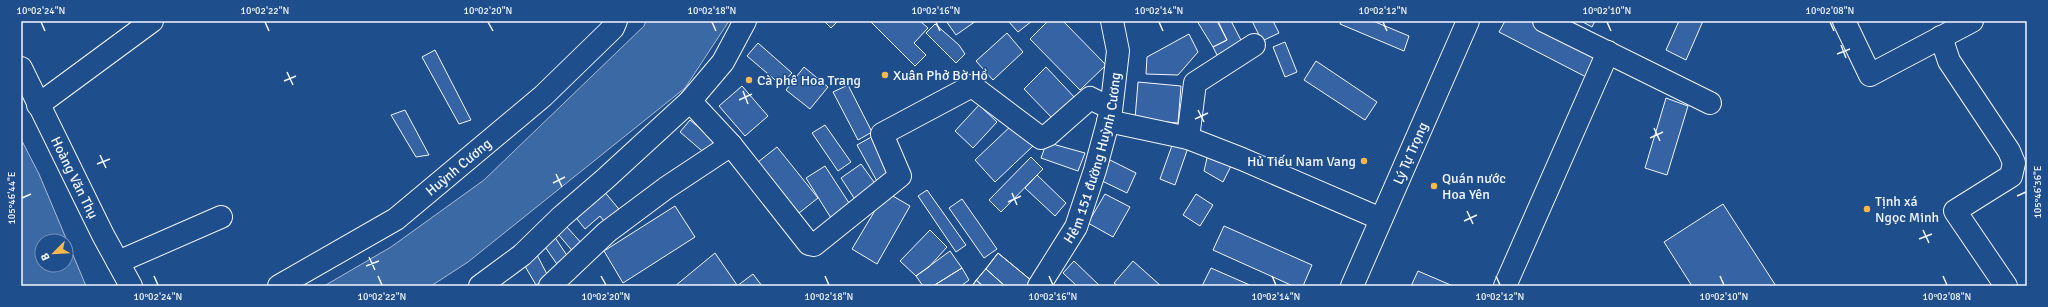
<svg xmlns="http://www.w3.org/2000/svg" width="2048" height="307" font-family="Signika,sans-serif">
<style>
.water{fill:#3b69a3;stroke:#a8bbd7;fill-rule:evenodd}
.building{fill:#3563a3;stroke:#f2f6ff}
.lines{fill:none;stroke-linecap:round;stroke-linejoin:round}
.minor-casing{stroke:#f2f6ff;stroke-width:24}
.minor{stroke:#1f4e8c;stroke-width:22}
.ticks{fill:none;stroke:#f2f6ff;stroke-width:1.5}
.poi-dot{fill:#ffb74d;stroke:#1f4e8c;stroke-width:1.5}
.labels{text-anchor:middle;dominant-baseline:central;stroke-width:3;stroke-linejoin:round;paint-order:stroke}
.poi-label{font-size:14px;fill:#f2f6ff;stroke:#1f4e8c;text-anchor:start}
.street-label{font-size:14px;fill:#f2f6ff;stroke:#1f4e8c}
.neatline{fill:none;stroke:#f2f6ff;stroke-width:1.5}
.ticks-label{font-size:10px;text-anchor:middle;fill:#f2f6ff}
</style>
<rect width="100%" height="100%" fill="#1f4e8c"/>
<path class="water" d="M646,21H729L685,88L468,262L431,286H324L391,247L484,180L644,26Z
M21,139L39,174L86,286H21ZM42,241H66V265H42Z"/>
<path class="building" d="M824,21H838L831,28Z
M870,21H920L928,28L914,43L926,55L915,66Z
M946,21H976L956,35Z
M1008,21H1032L1018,32Z
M1048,21H1063L1106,65L1080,90L1030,39Z
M1197,21H1217L1227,40L1213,47Z
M1218,21H1231L1242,42L1217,55L1213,47L1227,40Z
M1252,21H1273L1279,33L1262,41Z
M1341,21H1373L1409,36L1404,51L1340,24Z
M1505,21H1530L1602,55L1590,79L1499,32Z
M1581,21H1595L1592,27Z
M1679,21H1703L1686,60L1666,50Z
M935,24L959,45L965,54L956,63L926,33Z
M1007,33L1023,52L993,80L976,61Z
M1189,34L1198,52L1178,75L1146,74L1147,57Z
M1285,42L1297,72L1285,77L1273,47Z
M758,43L792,73L781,85L747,56Z
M435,50L471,120L459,124L422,57Z
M1316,61L1377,102L1365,120L1304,80Z
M804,67L828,87L810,109L786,90Z
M1046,67L1076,99L1054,120L1024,89Z
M1138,82L1181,86L1178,123L1135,119Z
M848,85L872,132L858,140L833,92Z
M742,86L768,116L745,136L719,106Z
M1666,98L1688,106L1667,175L1645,168Z
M979,105L997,122L973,148L955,131Z
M405,110L429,155L416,157L391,115Z
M690,120L718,144L708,156L680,132Z
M1013,124L1033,146L995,182L975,160Z
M825,125L851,162L838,171L812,133Z
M875,135L896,173L878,183L857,145Z
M1175,137L1190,142L1175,185L1160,179Z
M1048,139L1056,145L1085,153L1078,171L1041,158Z
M1210,145L1238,152L1223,182L1204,171Z
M777,147L818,198L799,213L758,162Z
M1031,157L1043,169L1001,212L989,200Z
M1110,160L1136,173L1127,193L1100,180Z
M861,164L879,189L858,204L841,178Z
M825,166L851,206L831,218L806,178Z
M1037,175L1066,203L1055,216L1025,188Z
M603,190L623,214L608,226L600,216L585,229L573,214Z
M927,190L966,245L956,252L918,196Z
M886,192L910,206L877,264L852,249Z
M1105,194L1130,207L1113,237L1088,223Z
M1196,194L1213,205L1200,226L1183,215Z
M962,199L997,249L984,258L949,208Z
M1723,204L1776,286H1692L1664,242Z
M675,206L695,237L623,283L604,251Z
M566,226L584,246L575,254L558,234Z
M1224,226L1312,265L1303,286H1293L1213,250Z
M930,230L947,247L929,267L916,276L900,261Z
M554,236L570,260L559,267L543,244Z
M950,251L962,268L933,286H923L916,276Z
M536,253L549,278L536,285L522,261Z
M715,253L737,285L675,286Z
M998,253L1032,281L1028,286H972Z
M998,253L1032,281L1028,286H1005L986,269Z
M1074,261L1100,286H1077L1063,273Z
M1133,261L1161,286H1118L1114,283Z
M962,268L969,280L961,286H933Z
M1211,268L1252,286H1202Z
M986,269L1005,286H983L976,280Z
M1418,271L1453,286H1411Z
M753,274L762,286H737Z
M976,280L983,286H972Z"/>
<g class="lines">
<g class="minor-casing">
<g id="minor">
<path d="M1544,21L1710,103"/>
<path d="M1844,21L1870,75L1972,21"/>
<path d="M1941,37L1949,61L2009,151L2014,163L2011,176L1955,211L2006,286"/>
<path id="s1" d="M21,68L103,235L131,286"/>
<path d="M690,101L731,145"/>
<path d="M38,105L152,21"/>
<path d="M1108,121L1188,138L1242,159L1381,219"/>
<path d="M1188,138L1195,83L1254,45"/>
<path d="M118,262L221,217"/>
<path id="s2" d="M279,286L396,219L543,96L613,28L616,21"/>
<path d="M480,286L522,255L561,217L605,179L690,101L723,62L745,21"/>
<path d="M550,286L607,232L666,188L731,145L809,244L814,245L900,176L882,134L972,86L1041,138L1048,135L1090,98L1110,108"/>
<path id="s3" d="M1039,286L1076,227L1095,170L1111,111L1118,51L1112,21"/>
<path id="s4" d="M1352,286L1468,21"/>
<path d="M1505,286L1608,52"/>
</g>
</g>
<use href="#minor" class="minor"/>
</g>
<path class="ticks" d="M41,22L45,31M265,22L269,31M488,22L493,31M712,22L716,31M936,22L940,31M1159,22L1163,31M1383,22L1387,31M1607,22L1611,31M1830,22L1834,31M1841,45L1846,58M1837,54L1850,49M287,72L293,85M284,81L296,76M743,91L748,104M739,100L752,94M1198,110L1204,122M1195,119L1208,113M1654,128L1660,141M1650,138L1663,132M100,155L106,168M97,164L110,159M556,174L562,187M553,183L565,177M1012,193L1017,205M2017,196L2026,192M22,198L31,194M1008,202L1021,196M1467,211L1473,224M1464,221L1477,215M1923,230L1929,243M1919,239L1932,234M369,257L375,270M366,266L379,261M154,276L158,285M378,276L382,285M601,276L606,285M825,276L829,285M1049,276L1053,285M1272,276L1276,285M1496,276L1500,285M1720,276L1724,285M1943,276L1947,285"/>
<g class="poi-dot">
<circle cx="885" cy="75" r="4"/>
<circle cx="749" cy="80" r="4"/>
<circle cx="1364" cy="161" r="4"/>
<circle cx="1434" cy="186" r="4"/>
<circle cx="1867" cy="209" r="4"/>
</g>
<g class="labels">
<g class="poi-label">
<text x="893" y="75">Xuân Phở Bờ Hồ</text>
<text x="757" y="80">Cà phê Hoa Trang</text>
<text x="1356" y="161" text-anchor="end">Hủ Tiếu Nam Vang</text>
<text x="1442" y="178">Quán nước<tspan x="1442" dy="16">Hoa Yên</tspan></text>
<text x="1875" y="201">Tịnh xá<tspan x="1875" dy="16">Ngọc Minh</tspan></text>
</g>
<g class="street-label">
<text stroke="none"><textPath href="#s4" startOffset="145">Lý Tự Trọng</textPath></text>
<text stroke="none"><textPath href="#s3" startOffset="141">Hẻm 151 đường Huỳnh Cương</textPath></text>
<text stroke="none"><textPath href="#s2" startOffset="216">Huỳnh Cương</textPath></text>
<text stroke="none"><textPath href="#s1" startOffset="122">Hoàng Văn Thụ</textPath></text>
</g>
</g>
<rect width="2048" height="307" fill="none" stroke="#1f4e8c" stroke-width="44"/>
<g transform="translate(54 253) rotate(246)"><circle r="19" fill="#1f4e8c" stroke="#7391ba"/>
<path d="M0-3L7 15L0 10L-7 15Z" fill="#ffb74d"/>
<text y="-6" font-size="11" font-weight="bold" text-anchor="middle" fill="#f2f6ff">B</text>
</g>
<rect x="22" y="22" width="2004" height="263" class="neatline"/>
<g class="ticks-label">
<text x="41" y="14">10°02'24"N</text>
<text x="265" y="14">10°02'22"N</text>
<text x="488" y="14">10°02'20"N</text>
<text x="712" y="14">10°02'18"N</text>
<text x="936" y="14">10°02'16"N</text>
<text x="1159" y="14">10°02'14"N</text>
<text x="1383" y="14">10°02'12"N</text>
<text x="1607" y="14">10°02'10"N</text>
<text x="1830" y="14">10°02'08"N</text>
<text transform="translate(2037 192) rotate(-90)" y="4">105°46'36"E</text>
<text transform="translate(11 198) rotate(-90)" y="4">105°46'44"E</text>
<text x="158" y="300">10°02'24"N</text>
<text x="382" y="300">10°02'22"N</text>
<text x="606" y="300">10°02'20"N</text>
<text x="829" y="300">10°02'18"N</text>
<text x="1053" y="300">10°02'16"N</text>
<text x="1276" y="300">10°02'14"N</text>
<text x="1500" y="300">10°02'12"N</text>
<text x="1724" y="300">10°02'10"N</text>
<text x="1947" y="300">10°02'08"N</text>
</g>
</svg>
